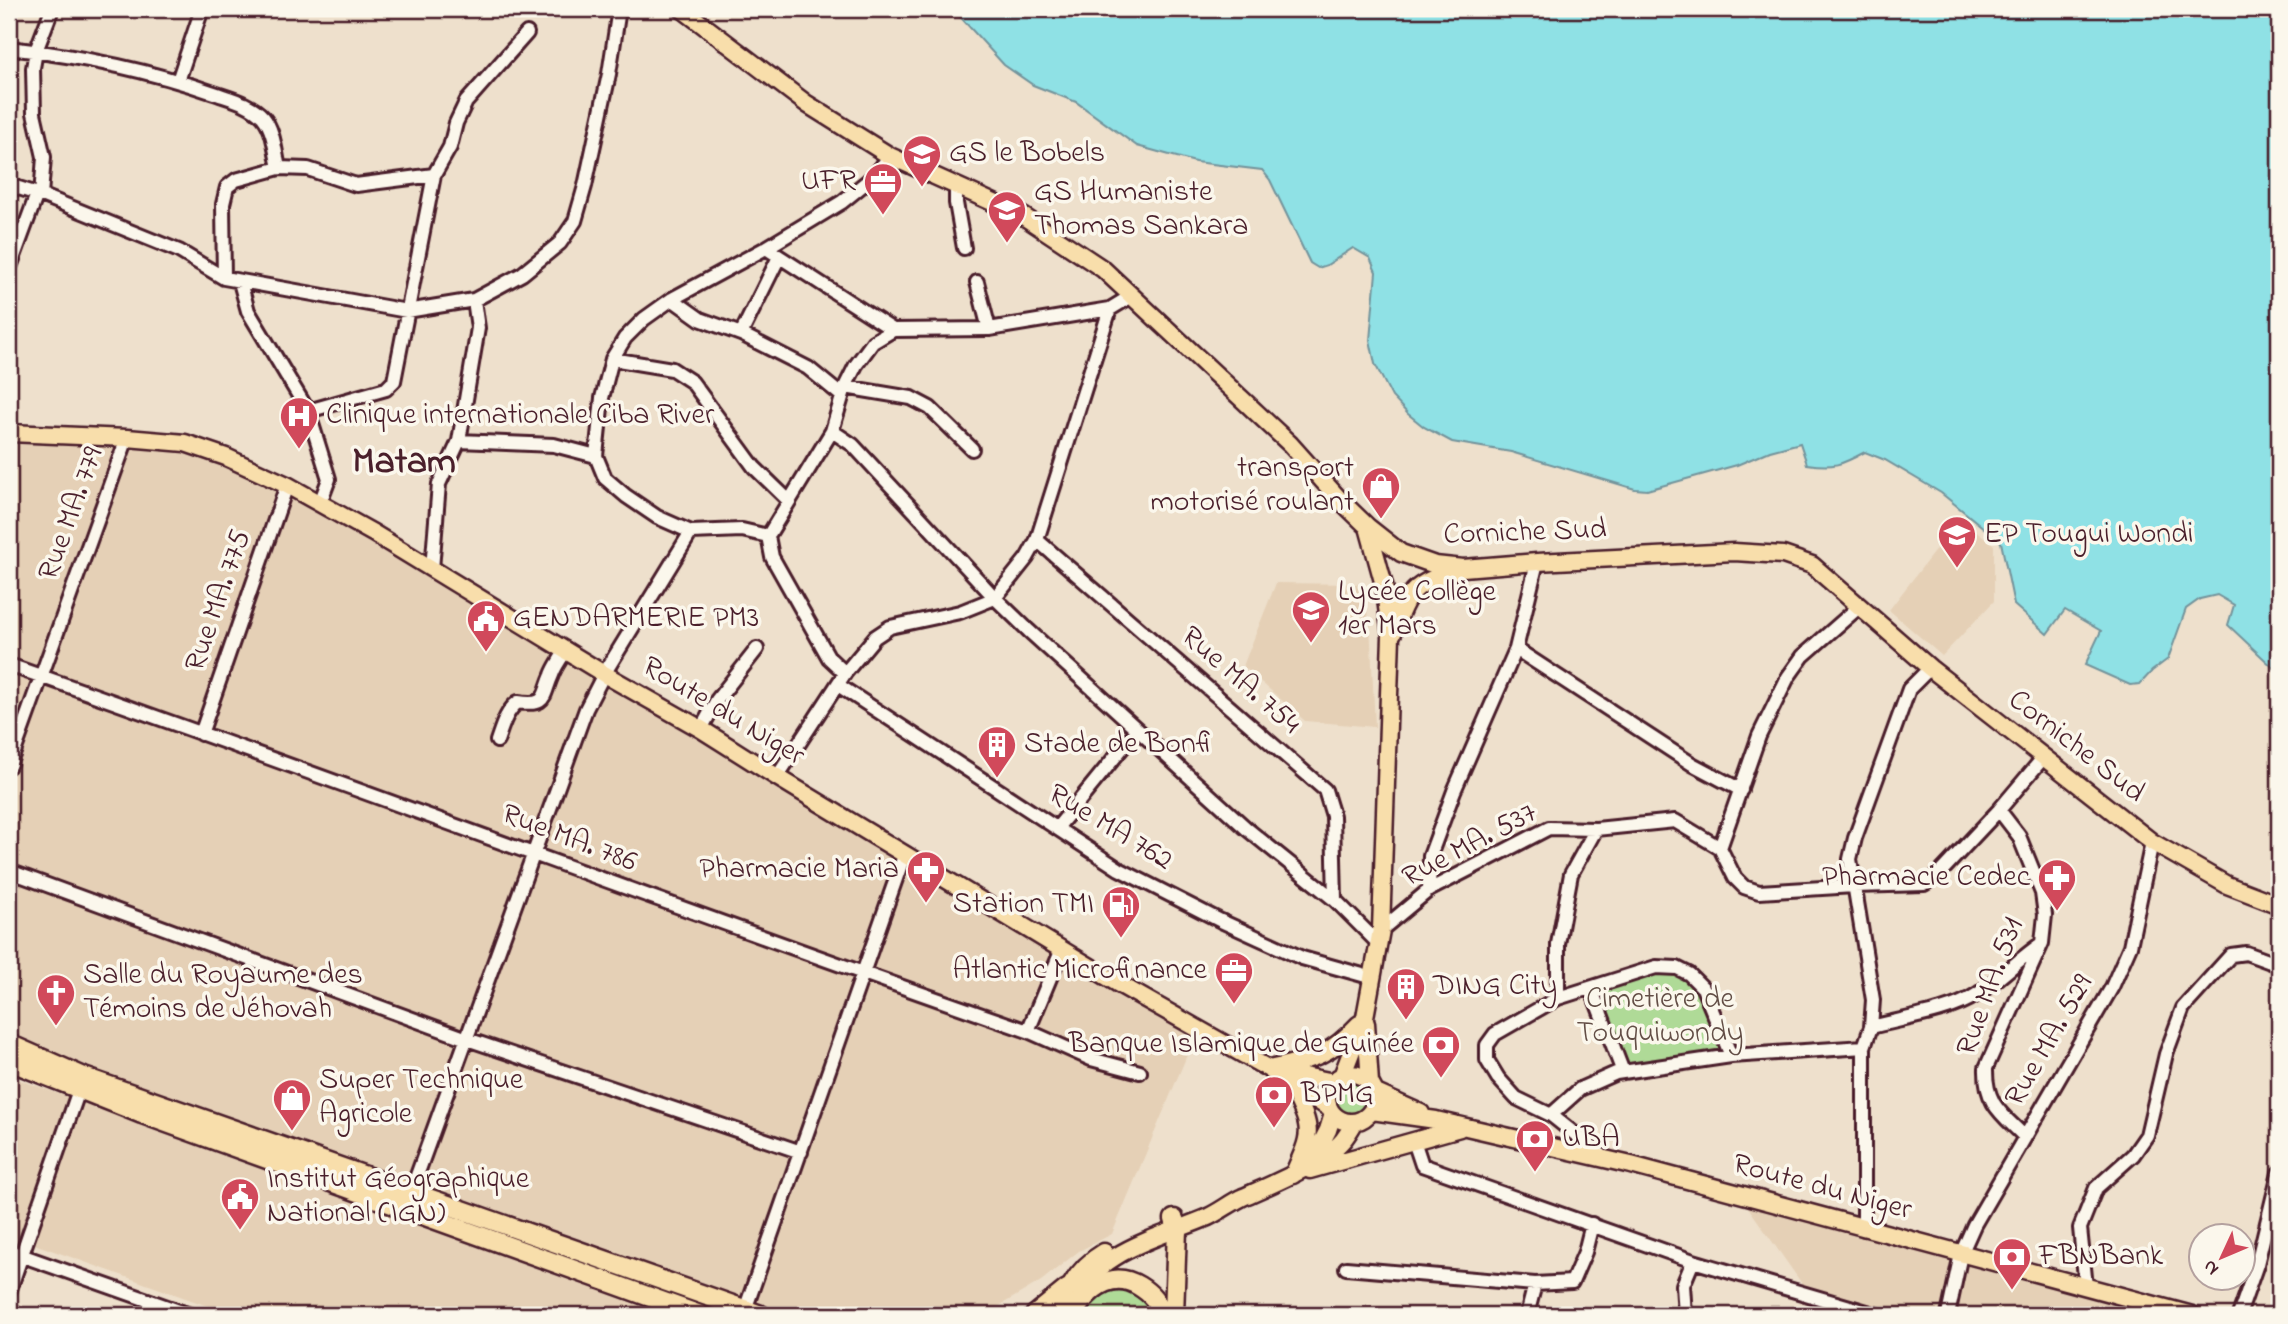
<svg xmlns="http://www.w3.org/2000/svg" width="2288" height="1324" font-family="'Indie Flower',sans-serif">
<style>
.built{fill:#e5d0b6}
.green{fill:#afda97;stroke:#7c7c61;stroke-width:2}
.water{fill:#8fe1e5;stroke:#73939b;stroke-width:2}
.lines{fill:none;stroke-linecap:round;stroke-linejoin:round}
.minor-casing{stroke:#4a1f2b;stroke-width:18}
.major-casing{stroke:#4a1f2b;stroke-width:21}
.highway-casing{stroke:#4a1f2b;stroke-width:23}
.minor{stroke:#fbf7ec;stroke-width:12}
.major{stroke:#f8deab;stroke-width:16}
.highway{stroke:#f8deab;stroke-width:18}
.labels{text-anchor:middle;dominant-baseline:central;stroke-width:7;stroke-linejoin:round;paint-order:stroke}
.poi-label{font-size:30px;fill:#4a1f2b;stroke:#fbf7ec;text-anchor:start}
.street-label{font-size:30px;fill:#4a1f2b;stroke:#fbf7ec}
.park-label{font-size:30px;fill:#634e46;stroke:#fbf7ec}
.district-label{font-size:37px;font-weight:bold;fill:#4a1f2b;stroke:#fbf7ec}
</style>
<rect width="100%" height="100%" fill="#eee0cc"/>
<filter id="ink" filterUnits="userSpaceOnUse"><feTurbulence type="fractalNoise" baseFrequency=".0143" numOctaves="2"/><feDisplacementMap in="SourceGraphic" scale="14" xChannelSelector="R" yChannelSelector="G"/><feConvolveMatrix kernelMatrix="1 2 1 2 8 2 1 2 1" color-interpolation-filters="sRGB"/></filter>
<g filter="url(#ink)">
<path class="built" d="M9,433L185,443L287,485L1198,1029L1112,1234L1079,1251L1041,1281L984,1315H786L629,1266L123,1080L9,1035Z
M1960,518L1994,545V601L1942,656L1889,610Z
M1276,583L1359,584L1370,623L1375,727L1305,721L1243,666Z
M9,1076L566,1274L679,1315H233L9,1235Z
M1743,1200L2185,1315H1824Z"/>
<path class="green" d="M1677,968L1701,991L1727,1054L1625,1069L1595,991L1658,969Z
M1330 1098a21 21 0 1 1 42 0a21 21 0 1 1-42 0Z
M1133,1286L1157,1315H1079L1096,1289Z"/>
<path class="water" d="M953,9H2279V673L2228,625L2234,605L2217,595L2200,599L2186,609L2168,659L2152,671L2140,684L2130,685L2085,665L2101,631L2065,610L2047,634L2014,605L2001,542L1941,493L1885,460L1865,452C1841,465 1834,468 1807,464L1800,443L1770,451L1737,465L1647,490L1635,489L1511,452L1452,442L1424,427L1408,414L1392,397L1375,364L1370,340L1376,272L1370,258L1353,248L1327,265L1318,268L1310,263L1270,180L1262,170L1195,162L1137,146L1076,102L1033,85L1004,65Z"/>
<g class="lines">
<g class="minor-casing">
<path id="minor" d="M9,48C79,56 148,70 214,93C231,99 250,103 263,117C274,130 275,151 279,168L308,169L356,185L434,175
M178,81L202,9
M9,185L41,195L179,251L224,278L407,311L474,300L522,274L560,243L575,221L585,186L609,74L619,9
M956,185V203L964,248
M41,195L44,157L34,113L33,68L36,51L52,9
M766,248L893,330
M9,270L37,194
M224,278L223,204L227,187L236,180L279,168
M240,282L248,311L308,411L329,479L320,503
M977,282L989,329
M672,299L700,319L741,334L808,368L841,395
M741,334L779,257
M612,359L672,369L692,382L754,467L789,501
M845,387L911,398L930,408L972,449
M308,411L386,389L394,381L434,175L450,147L456,123L466,102L527,33
M832,431L853,445L995,598L1029,631L1247,829L1335,900L1379,944
M459,441L554,445L596,456L605,478L626,496L657,517L691,532L742,530L768,536
M596,456L602,398L612,359L625,338L644,319L672,299L766,248L842,202L874,176L890,156
M1037,540L1325,790L1333,816L1335,900
M432,569L439,484L459,441L478,328L474,300
M1516,649L1692,764L1741,790
M9,665C349,784 687,913 1028,1031L1062,949
M845,673L829,658L772,557L768,536L832,431L845,387L856,365L873,342L893,330L989,329L1110,309L1133,295
M838,685L1119,869L1221,921L1302,958L1373,978
M701,729L717,700L757,649
M201,734L287,485
M497,741C502,727 506,711 518,702C548,706 542,697 552,675C555,666 562,658 566,649
M9,766L127,438
M777,777L845,673L875,637L890,627L960,612L995,598L1027,558L1037,540L1110,309
M1999,810L2019,836L2042,893L2045,915L2042,943L1986,1068C1985,1104 2001,1113 2025,1137
M1057,828L1137,730
M1720,848L1759,736L1788,677L1803,656L1860,606
M9,871L467,1039L801,1152
M1429,890L1430,856L1454,791L1516,649L1537,562
M1381,930L1429,890L1549,828L1596,829L1675,821L1720,848L1735,878L1744,887L1759,892L1854,886L1924,884L1937,876L1999,810L2043,758
M1591,988L1623,1072
M1558,998V944L1571,874L1596,829
M1871,1027C1901,1019 1951,1012 1976,995C1999,980 2019,959 2041,944
M1028,1031L1091,1059L1140,1072
M1551,1115L1516,1098L1498,1078L1487,1060V1045L1495,1034L1558,998L1656,967L1677,968L1689,974L1703,988L1731,1056
M1414,1141L1422,1165L1693,1261L1877,1315
M1605,1158L1551,1115L1580,1089L1616,1073L1731,1056L1864,1047
M411,1192L586,709L604,674L691,532
M1864,1229V1047L1871,1027L1873,1000L1850,859L1855,838L1909,689L1930,668
M9,1251L190,1315
M1346,1268L1535,1284L1572,1282L1585,1252L1592,1224
M2086,1287L2080,1228L2096,1188L2133,1155L2147,1135L2166,1054L2183,1008L2231,955L2246,953L2279,965
M9,1292L79,1090
M745,1310L905,853
M1527,1315L1535,1284
M1685,1315L1683,1285L1693,1261
M1948,1315L1961,1254L1974,1225L2112,987L2130,946L2152,842
M2239,1315L2257,1264L2279,1173"/>
</g>
<g class="major-casing">
<path id="major" d="M682,9L807,104L890,156L1023,216L1103,269L1290,444L1340,500L1368,527L1401,553L1435,565L1463,568L1537,562L1734,552L1783,555L1812,565L1930,668L2152,842L2227,885L2279,905
M9,433L127,438L185,443L226,457L287,485L373,533L604,674L701,729L777,777L1117,983L1269,1069L1329,1108
M1393,633C1408,590 1413,584 1457,570
M1366,1023L1370,1083
M1269,1069C1312,1059 1327,1058 1359,1024
M1274,1070L1334,1082
M1327 1098a24 24 0 1 1 48 0a24 24 0 1 1-48 0Z
M1342,1076L1365,1017L1381,930L1391,636L1384,585L1368,527
M1291,1085C1312,1130 1314,1129 1293,1175
M1374,1092L1421,1113
M1372,1111L1436,1120L1631,1165L2192,1315
M1313,1159L1328,1130L1333,1114
M1310,1170L1460,1128
M1074,1306C1090,1252 1162,1237 1208,1217C1219,1212 1229,1204 1241,1198C1270,1185 1323,1164 1343,1140C1348,1134 1351,1128 1355,1122
M1060,1315C1066,1288 1080,1266 1104,1252"/>
</g>
<g class="highway-casing">
<path id="highway" d="M9,1044L84,1077L761,1315
M9,1061L142,1114L700,1315
M1174,1219L1177,1229L1174,1315
M1035,1315L1067,1289
M1072,1315C1087,1291 1110,1268 1139,1286C1152,1294 1157,1301 1163,1315"/>
</g>
<use href="#minor" class="minor"/>
<use href="#major" class="major"/>
<use href="#highway" class="highway"/>
</g>
</g>
<defs>
<g id="school-pin" transform="scale(2.0125)"><path d="M0 17L-7.5 6A9.5 9.5 0 1 1 7.5 6Z" fill="#d1495b" stroke="#fbf7ec"/><path d="M0-5L7-2L0 1L-7-2ZM-4 1L0 2.5L4 1V4Q0 6-4 4Z" fill="#fff"/></g>
<g id="office-pin" transform="scale(2.0125)"><path d="M0 17L-7.5 6A9.5 9.5 0 1 1 7.5 6Z" fill="#d1495b" stroke="#fbf7ec"/><path d="M-6-3h4V-5.5h4V-3h4V5H-6ZM-1-4.5V-3h2v-1.5ZM-6 0V1H6V0Z" fill="#fff"/></g>
<g id="hospital-pin" transform="scale(2.0125)"><path d="M0 17L-7.5 6A9.5 9.5 0 1 1 7.5 6Z" fill="#d1495b" stroke="#fbf7ec"/><path d="M-5-5h3v3.5h4V-5h3V5h-3V1.5h-4V5h-3Z" fill="#fff"/></g>
<g id="shop-pin" transform="scale(2.0125)"><path d="M0 17L-7.5 6A9.5 9.5 0 1 1 7.5 6Z" fill="#d1495b" stroke="#fbf7ec"/><path d="M-5-2.5h2.3a2.7 3.5 0 0 1 5.4 0H5L5.5 6h-11ZM-1.5-2.5h3a1.5 2.3 0 0 0-3 0Z" fill="#fff"/></g>
<g id="civic-pin" transform="scale(2.0125)"><path d="M0 17L-7.5 6A9.5 9.5 0 1 1 7.5 6Z" fill="#d1495b" stroke="#fbf7ec"/><path d="M-.6-6.5H3V-4.5H.6V-3L4-1V1h2V6H-6V1h2V-1L-.6-3ZM-1.2 2.5V6h2.4V2.5Z" fill="#fff"/></g>
<g id="building-pin" transform="scale(2.0125)"><path d="M0 17L-7.5 6A9.5 9.5 0 1 1 7.5 6Z" fill="#d1495b" stroke="#fbf7ec"/><path d="M-4-6H4V6H1V3H-1V6H-4ZM-2.5-4.3h1.7v1.8h-1.7ZM.8-4.3h1.7v1.8H.8ZM-2.5-1h1.7V.8h-1.7ZM.8-1h1.7V.8H.8Z" fill="#fff"/></g>
<g id="pharmacy-pin" transform="scale(2.0125)"><path d="M0 17L-7.5 6A9.5 9.5 0 1 1 7.5 6Z" fill="#d1495b" stroke="#fbf7ec"/><path d="M-2-6h4v4h4v4h-4v4h-4v-4h-4v-4h4Z" fill="#fff"/></g>
<g id="fuel-pin" transform="scale(2.0125)"><path d="M0 17L-7.5 6A9.5 9.5 0 1 1 7.5 6Z" fill="#d1495b" stroke="#fbf7ec"/><path d="M-5.5-6h7V0h2V4h1.3V-2.5L3-4.5l.8-.8L6-3V5H2.5V1h-1V6h-7ZM-4.2-4.7v3.2H.2V-4.7Z" fill="#fff"/></g>
<g id="church-pin" transform="scale(2.0125)"><path d="M0 17L-7.5 6A9.5 9.5 0 1 1 7.5 6Z" fill="#d1495b" stroke="#fbf7ec"/><path d="M-1.2-6h2.4v3.5h3.3v2.4h-3.3V6h-2.4V-.1h-3.3v-2.4h3.3Z" fill="#fff"/></g>
<g id="bank-pin" transform="scale(2.0125)"><path d="M0 17L-7.5 6A9.5 9.5 0 1 1 7.5 6Z" fill="#d1495b" stroke="#fbf7ec"/><path d="M-6-4H6V4H-6ZM0-2.3a2.3 2.3 0 1 0 0 4.6a2.3 2.3 0 1 0 0-4.6Z" fill="#fff"/></g>
</defs>
<g fill-rule="evenodd">
<use href="#school-pin" x="922" y="154"/>
<use href="#office-pin" x="883" y="182"/>
<use href="#school-pin" x="1007" y="210"/>
<use href="#hospital-pin" x="299" y="416"/>
<use href="#shop-pin" x="1381" y="486"/>
<use href="#school-pin" x="1957" y="535"/>
<use href="#school-pin" x="1311" y="610"/>
<use href="#civic-pin" x="486" y="619"/>
<use href="#building-pin" x="997" y="745"/>
<use href="#pharmacy-pin" x="926" y="870"/>
<use href="#pharmacy-pin" x="2057" y="878"/>
<use href="#fuel-pin" x="1121" y="905"/>
<use href="#office-pin" x="1234" y="971"/>
<use href="#building-pin" x="1406" y="987"/>
<use href="#church-pin" x="56" y="993"/>
<use href="#bank-pin" x="1441" y="1045"/>
<use href="#bank-pin" x="1274" y="1095"/>
<use href="#shop-pin" x="292" y="1098"/>
<use href="#bank-pin" x="1535" y="1139"/>
<use href="#civic-pin" x="240" y="1197"/>
<use href="#bank-pin" x="2012" y="1257"/>
</g>
<g class="labels">
<g class="poi-label">
<text x="949" y="154">GS le Bobels</text>
<text x="856" y="182" text-anchor="end">UFR</text>
<text x="1034" y="193">GS Humaniste<tspan x="1034" dy="34">Thomas Sankara</tspan></text>
<text x="326" y="416">Clinique internationale Ciba River</text>
<text x="1354" y="469" text-anchor="end">transport<tspan x="1354" dy="34">motorisé roulant</tspan></text>
<text x="1984" y="535">EP Tougui Wondi</text>
<text x="1338" y="593">Lycée Collège<tspan x="1338" dy="34">1er Mars</tspan></text>
<text x="513" y="619">GENDARMERIE PM3</text>
<text x="1024" y="745">Stade de Bonfi</text>
<text x="899" y="870" text-anchor="end">Pharmacie Maria</text>
<text x="2030" y="878" text-anchor="end">Pharmacie Cedec</text>
<text x="1094" y="905" text-anchor="end">Station TMI</text>
<text x="1207" y="971" text-anchor="end">Atlantic Microfinance</text>
<text x="83" y="976">Salle du Royaume des<tspan x="83" dy="34">Témoins de Jéhovah</tspan></text>
<text x="1433" y="987">DING City</text>
<text x="1414" y="1045" text-anchor="end">Banque Islamique de Guinée</text>
<text x="319" y="1081">Super Technique<tspan x="319" dy="34">Agricole</tspan></text>
<text x="1301" y="1095">BPMG</text>
<text x="1562" y="1139">UBA</text>
<text x="267" y="1180">Institut Géographique<tspan x="267" dy="34">National (IGN)</tspan></text>
<text x="2039" y="1257">FBNBank</text>
</g>
<g class="street-label">
<text transform="translate(72 514) rotate(-70)">Rue MA. 779</text>
<text transform="translate(1525 533) rotate(-2)">Corniche Sud</text>
<text transform="translate(219 601) rotate(-71)">Rue MA. 775</text>
<text transform="translate(1240 681) rotate(41)">Rue MA. 754</text>
<text transform="translate(723 712) rotate(31)">Route du Niger</text>
<text transform="translate(2076 747) rotate(38)">Corniche Sud</text>
<text transform="translate(1110 828) rotate(31)">Rue MA 762</text>
<text transform="translate(569 839) rotate(21)">Rue MA. 786</text>
<text transform="translate(1470 846) rotate(-28)">Rue MA. 537</text>
<text transform="translate(1991 987) rotate(-70)">Rue MA. 531</text>
<text transform="translate(2050 1041) rotate(-60)">Rue MA. 529</text>
<text transform="translate(1822 1188) rotate(15)">Route du Niger</text>
</g>
<g class="park-label">
<text x="1660" y="1000">Cimetière de<tspan x="1660" dy="34">Touquiwondy</tspan></text>
</g>
<g class="district-label">
<text x="404" y="463">Matam</text>
</g>
</g>
<rect width="2288" height="1324" fill="none" stroke="#fbf7ec" stroke-width="35"/>
<rect x="18" y="18" width="2253" height="1289" fill="none" stroke="#4a1f2b" stroke-width="2.5" filter="url(#ink)"/>
<g transform="translate(2222 1257) rotate(226)"><circle r="33" fill="#fbf7ec" stroke="#b4a19f" stroke-width="2"/>
<path d="M0-5L12 26L0 18L-12 26Z" fill="#d1495b"/>
<text y="-10" font-size="19" font-weight="bold" text-anchor="middle" fill="#4a1f2b">N</text>
</g>
</svg>
